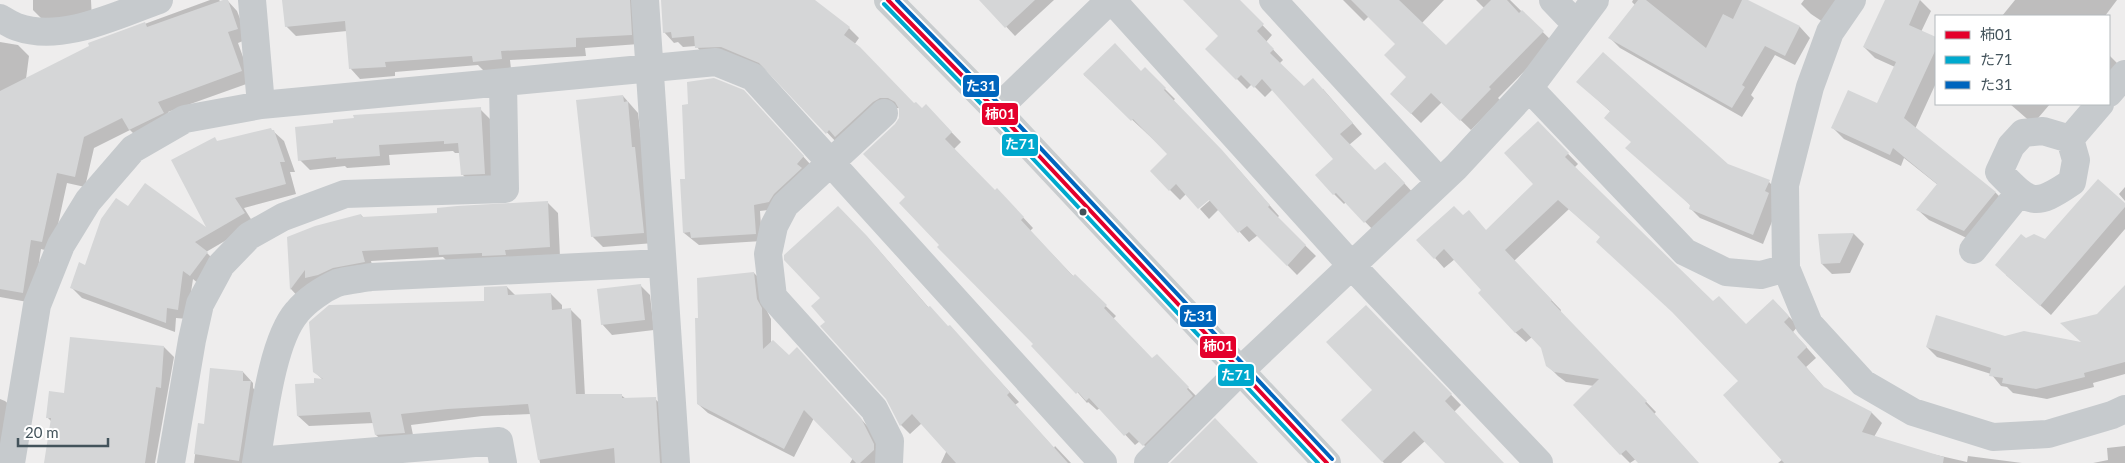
<svg xmlns="http://www.w3.org/2000/svg" width="2125" height="463" font-family="Lato,'Noto Sans JP',sans-serif">
<style>
.shadow{fill:#0003}
.building{fill:#d5d6d7}
.lines{fill:none;stroke-linecap:round;stroke-linejoin:round}
.street{stroke:#c6cacd;stroke-width:28}
.secondary{stroke:#c8ccce;stroke-width:28}
.bus-1-casing{stroke:#fff;stroke-width:8}
.bus-2-casing{stroke:#fff;stroke-width:8}
.bus-3-casing{stroke:#fff;stroke-width:8}
.bus-1{stroke:#e4002b;stroke-width:4}
.bus-2{stroke:#00a9ce;stroke-width:4}
.bus-3{stroke:#0065bd;stroke-width:4}
.bus-dot{fill:#43535b;stroke:#fff;stroke-width:2}
.line-badge{stroke:#fff;stroke-width:2}
.badge-label{font-size:14px;text-anchor:middle;font-weight:bold;fill:#fff}
</style>
<rect width="100%" height="100%" fill="#eeeded"/>
<path class="shadow" d="M33,0H91L92,20L45,22L33,10Z
M210,0H219L221,2L227,0L237,11L248,39L238,43L252,82L168,112L173,124L140,140L130,130L94,148L85,187L67,183L52,252L41,249L33,303L0,297V42L18,45L29,56L26,79L91,47L90,44Z
M283,0H636L639,44L585,48L586,56L510,60L511,69L484,71L478,65L395,72V76L360,79L351,69L347,31L296,36L286,26Z
M663,0H811L849,28L859,38L854,45L914,105L922,110L926,106L961,142L954,149L995,192L1007,200L1033,228L1030,231L1074,277L1075,276L1116,316L1113,319L1153,360L1157,356L1198,398L1154,455L1140,441L1135,445L1100,408L1097,410L1088,402L1087,403L1035,344L940,245L907,197L896,125L900,118V108H891L837,143L770,72L733,57L707,58L696,46L683,47L678,42L674,43L664,32Z
M981,0H1054L1015,36Z
M1185,0H1238L1272,35L1266,42L1283,60L1279,64L1304,87L1323,89L1362,134L1349,145L1376,172L1395,173L1414,194L1375,232L1346,202L1344,204L1334,194V159L1273,89L1265,97L1252,84L1247,89L1207,49L1220,36Z
M1343,0H1444L1422,23L1446,47L1484,8L1476,0H1510L1553,42L1498,98L1500,100L1471,130L1442,102L1421,123L1391,94L1408,77L1397,44L1369,16L1364,21Z
M1633,0H1745L1800,27L1810,38L1795,65L1775,55L1751,95L1754,98L1742,117L1620,48L1610,38L1635,5L1632,2Z
M1804,0H1843L1829,26L1811,14L1801,4Z
M1886,0H1920L1931,11L1921,32L1936,39V83L1915,129L1996,193L2007,204L1975,242L1929,220L1918,210L1938,185L1904,158L1901,166L1844,139L1833,128L1878,105L1895,67L1875,58L1864,47Z
M2015,0H2117L2105,16H2002Z
M2109,55L2118,64L2109,77Z
M1145,69L1175,99L1173,101L1232,162L1279,216L1277,218L1316,256L1297,275L1258,235L1249,242L1219,209L1209,219L1200,209L1215,196L1186,194L1180,200L1151,171L1169,154L1084,75L1141,72Z
M1578,82L1727,165L1769,182L1779,192V204L1763,244L1700,218L1690,208L1691,206L1632,142L1611,112Z
M623,96L638,113L654,243L603,247L593,237Z
M751,99L810,164L776,209L760,211L762,241L699,245L684,233L686,180Z
M2010,104H2050L2033,124Z
M480,109L490,119L495,184H472L462,174L460,153H455L453,151L389,155L390,165L347,168L345,166L310,170L300,160Z
M1538,123L1578,164L1574,168L1713,303L1746,326L1773,300L1798,326L1793,332L1816,358L1806,367L1825,389L1872,413L1882,423L1874,437L1919,451L1967,462L1968,456L2022,463H1778L1783,459L1740,381L1601,237L1569,209L1514,261L1561,310L1560,312L1656,412L1654,414L1698,463H1640L1636,459L1630,463L1621,454L1594,386L1566,382L1558,376L1547,365L1542,347L1532,337L1526,342L1516,333L1480,293L1483,290L1455,259L1444,268L1435,258L1463,217L1487,231L1535,184Z
M273,131L284,141L295,172H290L296,194L244,208L254,224L206,252L217,263L200,285L193,279L187,319L176,318L175,332L82,298L72,288L128,208L210,231L218,142Z
M2125,187V201L2119,194Z
M548,203L558,213L560,257L450,264L443,257L371,261L374,272L300,299L291,289L288,238L361,215L364,218L438,214Z
M2125,205V229L2051,315L2006,275L2026,239L2046,240Z
M838,207L876,247L929,308L995,376L1019,402L1015,405L1054,448L1055,446L1071,463H941L947,450L922,423L910,434L901,425L887,398L826,322L822,298Z
M1854,234L1864,244L1850,273L1832,274L1822,264L1820,235Z
M754,273L763,282L766,309L771,319V343L788,356L806,358L870,429L883,455L879,463H850L853,458L814,418L794,457L708,413L698,404L699,319Z
M640,285L650,295L654,330L612,335L602,324Z
M507,287L516,296L551,294L562,305V310H571L581,320L585,396L621,395L626,399H655L666,409L670,463H540L531,414L482,416L411,425L414,440L387,445L376,435L374,423L309,426L298,416L316,384L324,381L314,371L486,302Z
M2125,298V374L2093,383L2094,387L2047,399L2013,393L2007,387L2001,386L1991,374L1937,357L1927,347L2005,337L2084,344L2098,315Z
M1366,307L1461,405L1454,412L1503,463H1447L1425,441L1401,463H1384L1343,420L1373,390Z
M164,347L174,357L155,463H45L52,422L47,417L65,394Z
M243,372L253,383V388L257,392L247,463H194L199,425L206,426Z
M0,399L5,401L12,407L0,462Z
M2125,446V463H2093L2108,460L2107,448Z"/>
<path class="building" d="M223,0H228L238,29L228,32L242,71L158,102L164,113L129,130L122,118L84,137L75,177L57,173L42,242L31,240L23,293L0,289V91L89,46L88,43L145,22L147,27Z
M282,0H630L632,35L576,38V47L501,51L502,59L473,62L472,56L385,62L386,67L349,69L345,21L285,27Z
M661,0H815L850,27L844,35L860,47L914,103L916,102L922,108L926,104L952,132L945,139L995,190L997,188L1024,217L1021,220L1073,276L1075,274L1107,305L1104,308L1152,358L1157,354L1189,387L1187,389L1193,396L1143,446L1129,432L1124,436L1089,398L1086,401L1078,392L1076,394L1031,346L1033,344L937,247L939,245L899,203L905,197L863,154L895,124L899,118V109L895,102L888,98H880L873,102L835,137L829,130L826,134L759,63L721,47L695,48L694,36L672,38L671,32L663,33Z
M979,0H1035L1005,28Z
M1183,0H1240L1264,24L1257,31L1274,49L1270,53L1304,86L1313,78L1353,123L1340,134L1375,170L1385,162L1405,183L1364,223L1336,193L1333,195L1315,175L1333,159L1262,79L1254,88L1241,75L1236,80L1205,49L1218,36Z
M1351,0H1399L1446,45L1491,0H1507L1519,13L1522,10L1544,31L1489,87L1491,89L1460,121L1431,93L1411,114L1390,94L1406,77L1384,55L1395,44Z
M1638,0H1646L1706,48L1723,14L1733,19L1742,0H1748L1800,26L1785,56L1765,46L1742,85L1745,87L1732,108L1608,38Z
M1885,0H1920L1909,25L1936,37V49L1904,118L1996,192L1964,231L1916,210L1937,184L1893,148L1890,155L1831,128L1848,90L1877,103L1896,62L1863,47Z
M1115,43L1141,71L1145,67L1166,88L1164,90L1222,150L1270,205L1268,207L1306,245L1287,266L1247,226L1238,233L1209,200L1198,209L1176,184L1169,191L1150,171L1167,154L1133,119L1131,121L1083,74Z
M1603,52L1728,164L1770,180L1765,191L1769,193L1753,235L1689,209L1690,205L1625,148L1631,142L1604,118L1610,111L1576,82Z
M714,78L744,90L804,156L797,164L802,168L774,194L769,202L754,205L756,234L691,238L690,232L683,233L680,179H685L682,105L688,104L687,82Z
M623,95L624,102L628,101L632,147H635L644,233L591,237L576,100Z
M481,107L485,174L461,175L458,143L444,144V141L379,145L380,156L336,159V157L298,161L295,127L333,123V120L354,118L353,115Z
M1538,121L1569,153L1565,157L1713,301L1719,296L1746,324L1773,299L1788,315L1789,317L1784,322L1807,347L1797,357L1824,387L1872,412L1862,432L1944,457L1943,463H1784L1723,395L1738,381L1672,312L1596,242L1600,237L1558,200L1505,250L1552,300L1551,301L1647,401L1645,403L1699,463H1638L1626,450L1620,455L1573,405L1599,379L1554,372L1546,366L1541,348L1522,328L1515,333L1478,293L1481,290L1444,249L1434,259L1416,240L1454,206L1463,215L1469,210L1486,230L1533,184L1504,153Z
M271,128L272,130H274L285,162H280L286,184L235,198L245,213L195,242L208,252L190,276L183,271L178,310L167,308L166,323L70,288L79,262L85,265L101,219L116,198L128,206L145,183L206,227L171,160L215,137L217,141Z
M2098,179L2125,203V207L2040,306L1995,265L2021,234L2026,238L2034,234L2045,239Z
M548,201L550,247L505,250L506,255L482,256V253L439,255L438,247L362,251L365,262L333,268L318,275L305,278V270L290,290L287,237L315,226L361,214L362,217L437,213V208L457,206Z
M838,206L867,236L928,307L930,306L948,326L950,325L1010,392L1007,395L1068,463H956L912,414L900,426L886,399L820,326L825,322L811,306L820,298L784,260V255Z
M1854,233L1840,263L1821,264L1818,234Z
M754,272L757,299L762,308L763,349L773,340L789,355L797,347L861,418L874,444V450L860,463H856L804,410L784,449L697,404L695,318H698L697,278Z
M641,284L645,320L601,325L597,289Z
M2125,285V362L2084,373L2085,377L2036,389L2002,383L2003,378L1989,376L1991,368L1926,347L1936,315L2005,336L2024,331L2081,342L2060,323L2097,314Z
M507,286L508,295L551,293L552,310L571,308L576,394H622V398L656,397L660,463H615L614,448L538,460L528,404L448,409L401,414L405,433L375,435L370,412L297,416L295,384L314,383V378L323,379L313,372L309,322L329,305L484,301V287Z
M1366,305L1452,394L1445,401L1504,463H1445L1414,431L1382,462L1341,420L1372,390L1326,342Z
M70,337L164,346L161,388L156,387L145,463H44L51,418H46L49,391L64,393Z
M210,368L243,371V381H251L239,461L194,454L198,423L204,424Z
M1215,418L1258,463H1170Z"/>
<g class="lines">
<path class="street" d="M252,0L261,105
M645,0L676,463
M1112,0L1352,266L1539,463
M1273,0L1440,182
M1553,0L1576,24
M1852,0L1830,32L1810,87L1785,185L1786,268L1809,324L1863,383L1913,412L1993,437L2048,434L2112,415L2125,409
M0,18C5,21 11,25 17,27C62,43 116,15 159,0
M1529,88L1685,252L1726,272L1761,275L1786,268
M2109,93L2125,74
M996,110L1110,0
M884,113L785,205L774,226L768,254L773,297L874,409L890,441L889,463
M2070,139L2043,131L2023,133L2011,146L1999,172C2030,204 2034,208 2072,182L2076,160L2070,139L2100,104
M1973,250L2019,193
M257,461L499,441L503,463
M11,463L37,305L61,245L88,201L133,149L185,119L261,105L716,62L753,77L1103,463
M171,463L192,340L200,304L221,265L249,236L283,217L345,194L505,189L503,84
M256,463C263,424 271,342 297,312C306,301 323,289 337,283C347,280 360,279 371,277L662,263
M1148,463L1241,370L1456,167L1529,88L1595,0"/>
<path class="secondary" d="M888,0L996,110L1327,463"/>
<g class="bus-1-casing">
<path id="bus-1" d="M888,0L996,110L1327,463"/>
</g>
<g class="bus-2-casing">
<path id="bus-2" d="M884,4L991,114L1318,463"/>
</g>
<g class="bus-3-casing">
<path id="bus-3" d="M897,0L1001,106L1332,459"/>
</g>
<use href="#bus-1" class="bus-1"/>
<use href="#bus-2" class="bus-2"/>
<use href="#bus-3" class="bus-3"/>
</g>
<circle class="bus-dot" cx="1083" cy="212" r="4.5"/>
<g class="line-badge">
<rect x="962" y="74" width="38" height="24" rx="5" fill="#0065bd"/>
<rect x="981" y="102" width="38" height="24" rx="5" fill="#e4002b"/>
<rect x="1001" y="133" width="38" height="24" rx="5" fill="#00a9ce"/>
<rect x="1179" y="304" width="38" height="24" rx="5" fill="#0065bd"/>
<rect x="1199" y="335" width="38" height="24" rx="5" fill="#e4002b"/>
<rect x="1217" y="363" width="38" height="24" rx="5" fill="#00a9ce"/>
</g>
<g class="badge-label">
<text x="981" y="91">た31</text>
<text x="1000" y="119">柿01</text>
<text x="1020" y="149">た71</text>
<text x="1198" y="321">た31</text>
<text x="1218" y="351">柿01</text>
<text x="1236" y="380">た71</text>
</g>
<rect x="1935" y="15" width="175" height="90" fill="#ffffff" stroke="#b4babd"/>
<rect x="1945" y="31" width="25" height="8" fill="#e4002b" stroke="#b4babd"/>
<text x="1980" y="40" font-size="15" fill="#43535b">柿01</text>
<rect x="1945" y="56" width="25" height="8" fill="#00a9ce" stroke="#b4babd"/>
<text x="1980" y="65" font-size="15" fill="#43535b">た71</text>
<rect x="1945" y="81" width="25" height="8" fill="#0065bd" stroke="#b4babd"/>
<text x="1980" y="90" font-size="15" fill="#43535b">た31</text>
<path d="M18 438v8h90v-8" fill="none" stroke="#43535b" stroke-width="2.5"/>
<text x="25" y="438" font-size="15" fill="#43535b" stroke="#ffffff" stroke-width="4" paint-order="stroke">20 m</text>
</svg>
